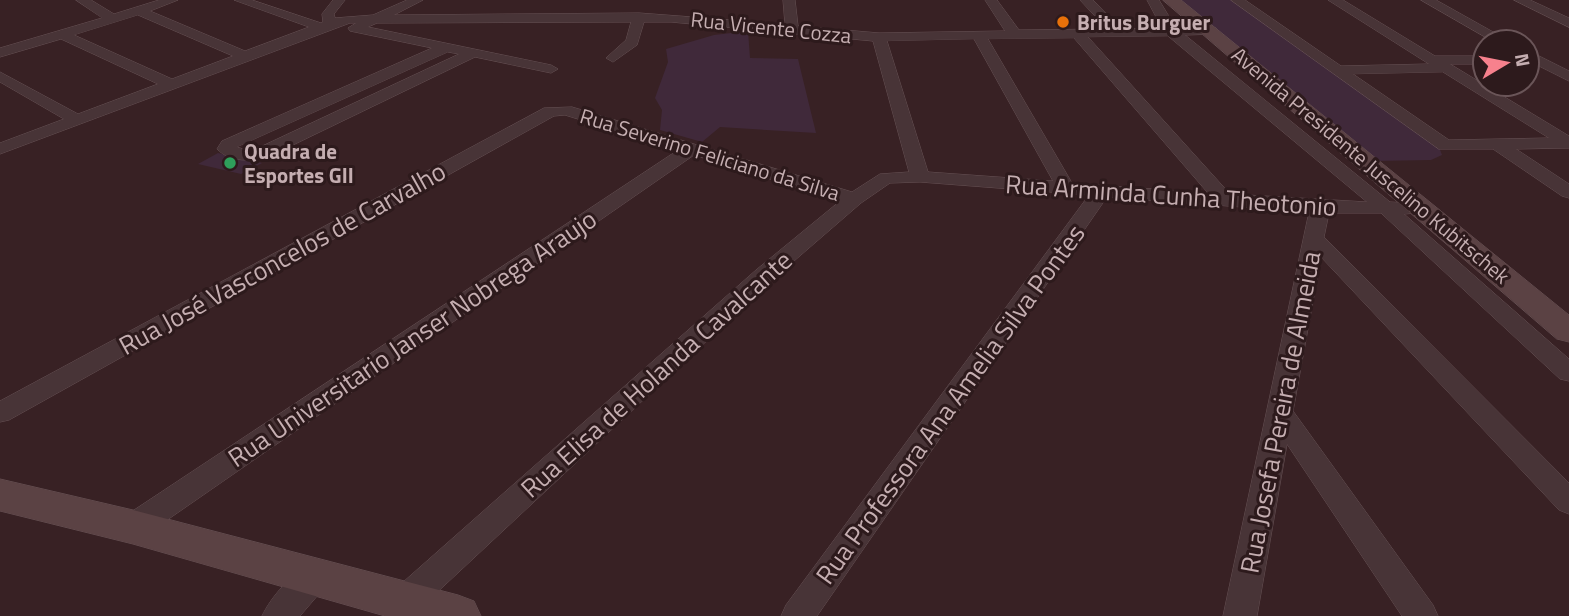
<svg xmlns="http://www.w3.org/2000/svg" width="1569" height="616" font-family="'Titillium Web',sans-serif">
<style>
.green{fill:#40293a}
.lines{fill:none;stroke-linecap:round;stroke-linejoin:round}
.minor-casing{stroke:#665154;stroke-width:1}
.secondary-casing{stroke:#665154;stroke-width:1}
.minor{fill:#483437;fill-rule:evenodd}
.secondary{fill:#5b4244;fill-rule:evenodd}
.food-dot{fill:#e8710a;stroke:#2d1a1c;stroke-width:2.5}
.leisure-dot{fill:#2e9e5b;stroke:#2d1a1c;stroke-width:2.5}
.labels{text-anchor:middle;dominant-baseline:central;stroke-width:6;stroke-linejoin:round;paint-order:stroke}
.far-poi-label{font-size:21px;font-weight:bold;fill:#c5aeb1;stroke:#2d1a1c;text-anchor:start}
.far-street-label{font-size:21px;fill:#c5aeb1;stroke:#2d1a1c}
.street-label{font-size:26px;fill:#c5aeb1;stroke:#2d1a1c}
</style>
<rect width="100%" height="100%" fill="#382124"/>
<path class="green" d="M1179,0H1232L1439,147L1442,155L1431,160L1375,161Z
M748,31L750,58L798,59L816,133L720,127L702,142L660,130L662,110L655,98L668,62L666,49L714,35Z
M218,153L262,163L241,174L198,164Z"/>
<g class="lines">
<g class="minor-casing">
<path id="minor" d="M76,0H91L114,14L159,0H178L150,11L245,51L309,27L234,0H252L321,23L323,22L322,14L333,0H345L334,14L335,18L373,15L407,0H423L394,15L639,13L785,24L783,0H795L798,26L879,33L1005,31L985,0H997L1019,30L1107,29L1080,0H1093L1121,29L1162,28L1147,0H1159L1176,28H1216V34L1185,35L1390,202L1429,204L1432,208L1429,212L1404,214L1569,359V381L1560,379L1381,213H1329L1324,237L1569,483V514L1559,510L1321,257L1293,411L1433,605L1438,616H1402L1287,444L1257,616H1223L1309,212L1107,197L817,616H781L786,605L1089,195L920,182L890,183L861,203L772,280L417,611L405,615L393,611L389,601L393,591L756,270L840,201L694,155L144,536L133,539L122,536L118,527L122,518L678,150L565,115L554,116L9,420L0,422V401L544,108L572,107L852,192L880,174L909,172L873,41L671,22H644L637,45L613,62L606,58L626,40L631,22L377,23L368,27L551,65L558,69L551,73L475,57L268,157C251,161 231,163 217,149L222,141L432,48L350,31L348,28L356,23H350L0,154V143L64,119L0,82V72L78,114L158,84L61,39L0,57V48L102,18ZM138,15L233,56L172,79L74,35ZM1168,36L1367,202L1230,194L1088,37ZM1074,38L1208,193L1072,183L988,39ZM974,39L1053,181L928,172L887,41ZM448,52L459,54L258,148L246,150L237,147Z
M1231,0H1245L1341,66L1429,64L1328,0H1343L1435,56H1485V64H1450L1569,136V148L1516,149L1569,184V198L1562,196L1493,149H1439ZM1443,72L1549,138L1449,140L1353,74Z
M1421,0H1436L1511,42H1494Z
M1514,0H1530L1569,18V27Z
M1527,50L1569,71V81L1527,60Z
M313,564L324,568L329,578L324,588L300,616H262C271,597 293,571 313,564Z"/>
</g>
<g class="secondary-casing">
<path id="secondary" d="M1163,0H1181L1569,315V342L1557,339Z
M0,479L133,510L458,595L474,601L481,616H385L133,544L0,511Z"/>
</g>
<use href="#minor" class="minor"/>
<use href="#secondary" class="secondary"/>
</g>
<circle class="food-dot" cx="1063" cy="22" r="7"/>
<circle class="leisure-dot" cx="230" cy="163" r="7"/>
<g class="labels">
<g class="far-poi-label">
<text x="1077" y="22">Britus Burguer</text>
<text x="244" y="151">Quadra de<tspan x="244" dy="24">Esportes GII</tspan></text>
</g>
<g class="far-street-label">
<text transform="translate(771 27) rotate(6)">Rua Vicente Cozza</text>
<text transform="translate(710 154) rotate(17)">Rua Severino Feliciano da Silva</text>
<text transform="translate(1371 165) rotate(40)">Avenida Presidente Juscelino Kubitschek</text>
</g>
<g class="street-label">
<text transform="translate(1171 195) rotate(4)">Rua Arminda Cunha Theotonio</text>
<text transform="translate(282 258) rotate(-29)">Rua José Vasconcelos de Carvalho</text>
<text transform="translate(412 338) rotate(-34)">Rua Universitario Janser Nobrega Araujo</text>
<text transform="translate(656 374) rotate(-42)">Rua Elisa de Holanda Cavalcante</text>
<text transform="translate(950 404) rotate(-54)">Rua Professora Ana Amelia Silva Pontes</text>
<text transform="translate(1280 412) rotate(-79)">Rua Josefa Pereira de Almeida</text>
</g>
</g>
<g transform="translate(1506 63) rotate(80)"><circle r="33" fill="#2d1a1c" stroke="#6a5558" stroke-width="2"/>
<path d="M0-5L12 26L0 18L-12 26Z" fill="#f7818d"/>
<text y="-10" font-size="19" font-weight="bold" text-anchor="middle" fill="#c5aeb1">N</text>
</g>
</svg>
